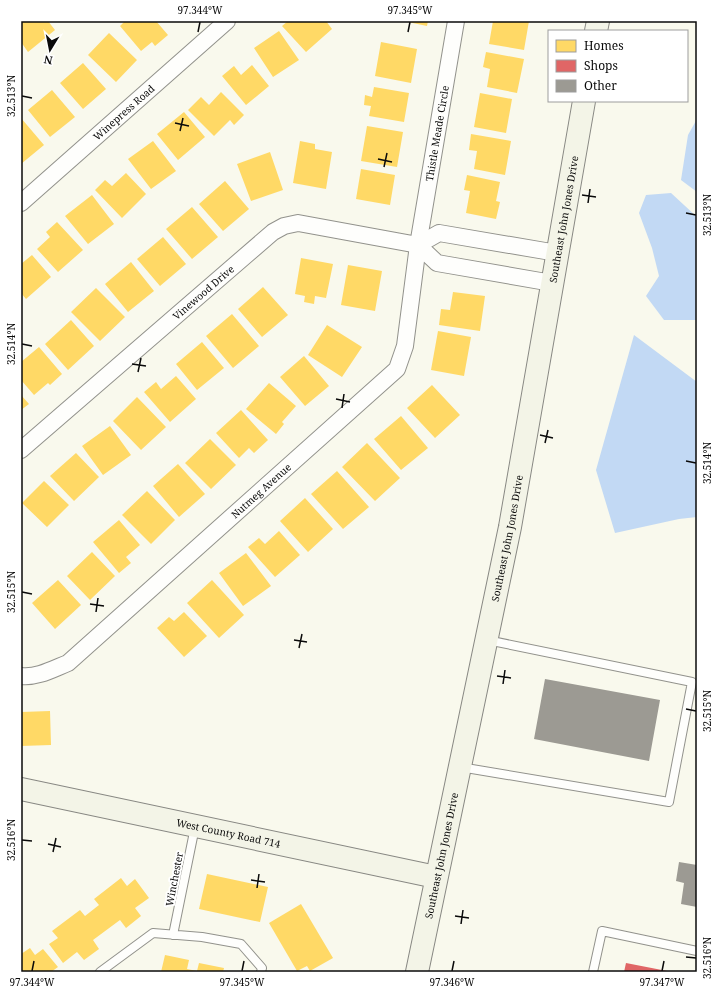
<svg xmlns="http://www.w3.org/2000/svg" width="718" height="993" font-family="'Noto Serif',serif">
<style>
.water{fill:#c2d9f4}
.homes{fill:#ffd966}
.shops{fill:#e06666}
.building{fill:#9c9a93}
.lines{fill:none;stroke-linecap:round;stroke-linejoin:round}
.lane-casing{stroke:#92928c;stroke-width:10}
.street-casing{stroke:#92928c;stroke-width:18}
.secondary-casing{stroke:#888883;stroke-width:24}
.lane{stroke:#fefefc;stroke-width:8}
.street{stroke:#fefefc;stroke-width:16}
.secondary{stroke:#f3f4e7;stroke-width:22}
.ticks{fill:none;stroke:#0a0a0a;stroke-width:1.5}
.labels{text-anchor:middle;dominant-baseline:central;stroke-width:4;stroke-linejoin:round;paint-order:stroke}
.street-label{font-size:10px;fill:#0a0a0a;stroke:#fff}
.neatline{fill:none;stroke:#0a0a0a;stroke-width:1.5}
.ticks-label{font-size:10px;text-anchor:middle;fill:#0a0a0a}
</style>
<rect width="100%" height="100%" fill="#f9f9ed"/>
<path class="water" d="M697,119V192L681,180L688,135Z
M671,193L697,217V320H664L646,296L659,276L652,248L639,213L646,195Z
M634,335L697,382V517L679,519L615,533L596,470Z"/>
<path class="homes" d="M21,21H48L55,30L28,52L21,42Z
M125,21H156L168,35L155,46L152,42L141,51L120,26Z
M288,21H326L332,29L306,52L282,26Z
M403,21H428L427,26Z
M493,21H529L524,50L489,44Z
M279,31L299,60L273,77L254,48Z
M109,33L137,60L116,82L88,55Z
M381,42L417,49L411,83L375,76Z
M486,52L524,59L517,93L487,87L490,69L483,67Z
M83,63L106,89L83,109L60,83Z
M252,65L269,86L246,105L222,76L234,66L241,75Z
M374,87L409,93L404,122L369,116L371,106L364,105L365,95L372,97Z
M52,90L75,117L50,137L28,110Z
M221,92L244,115L234,125L230,120L214,136L188,110L201,97L209,105Z
M480,93L512,99L506,133L474,127Z
M184,112L205,137L178,160L157,134Z
M21,118L44,145L21,164Z
M367,126L403,132L397,167L361,161Z
M471,134L511,141L505,175L474,169L477,151L469,150Z
M153,141L176,171L151,189L128,159Z
M300,141L315,144V149L332,152L326,189L293,183Z
M270,152L283,190L251,201L237,164Z
M361,169L395,175L390,205L356,199Z
M126,173L146,194L122,218L95,190L105,180L112,186Z
M467,175L500,182L496,201L500,202L496,219L466,213L470,191L464,190Z
M225,181L249,209L223,231L199,204Z
M92,195L114,224L88,244L65,216Z
M192,207L218,237L192,259L166,229Z
M57,222L83,250L58,272L37,249L50,237L46,232Z
M163,237L186,264L160,286L137,259Z
M32,255L51,277L26,299L21,293V264Z
M301,258L333,264L326,298L315,296L314,304L304,302L305,296L295,294Z
M131,262L154,291L128,312L105,284Z
M348,265L382,271L375,311L341,305Z
M263,287L288,315L262,337L238,309Z
M96,288L125,317L100,341L71,312Z
M453,292L485,296L480,331L439,325L441,309L450,310Z
M232,314L259,346L233,368L206,336Z
M71,320L94,346L68,370L45,344Z
M327,325L362,347L342,377L308,355Z
M438,331L471,337L464,376L431,370Z
M202,342L224,368L197,390L176,364Z
M39,347L62,374L50,385L48,383L34,395L21,380V362Z
M304,356L329,386L305,406L280,377Z
M176,376L196,399L170,422L144,392L156,382L161,389Z
M269,383L296,406L282,422L284,424L276,434L246,409Z
M432,385L460,415L435,438L407,408Z
M21,395L29,404L21,410Z
M137,397L166,427L141,450L113,421Z
M241,410L268,440L254,453L249,448L239,458L216,433Z
M401,416L428,448L401,470L374,439Z
M110,426L131,455L103,475L82,446Z
M210,439L236,465L211,489L185,463Z
M367,443L400,478L375,501L342,467Z
M76,453L99,477L74,501L50,476Z
M178,464L205,494L179,517L153,486Z
M337,471L369,507L343,529L311,494Z
M44,481L69,505L47,527L22,503Z
M147,491L175,520L151,544L122,515Z
M305,498L333,529L308,552L280,521Z
M119,520L140,545L126,557L131,563L119,573L93,542Z
M279,531L300,555L275,577L248,547L259,538L265,544Z
M92,552L115,576L90,600L67,576Z
M246,553L271,586L243,606L219,573Z
M58,580L81,605L55,629L32,603Z
M212,580L244,615L219,638L187,603Z
M184,612L207,636L184,657L157,628L169,617L174,621Z
M50,711L51,745L21,746V712Z
M207,874L268,887L260,922L199,909Z
M121,878L127,886L135,879L149,898L135,908L141,916L126,928L120,920L93,940L99,949L84,960L77,952L63,963L49,944L58,938L52,931L80,910L85,916L99,905L94,899Z
M301,904L333,958L310,971L307,966L297,971L269,923Z
M30,948L35,955L43,949L58,967L51,972H21V954Z
M165,955L189,960L187,969L197,971L199,963L224,968L223,972H161Z"/>
<path class="shops" d="M626,963L667,971V972H624Z"/>
<path class="building" d="M545,679L660,700L649,761L534,739Z
M679,862L697,865V907L681,904L684,883L676,881Z"/>
<g class="lines">
<g class="lane-casing">
<path id="lane" d="M460,767L669,802L692,682L487,640
M173,935L195,827
M100,972L153,933L202,937L241,944L262,968L261,972
M593,972L602,931L697,951"/>
</g>
<g class="street-casing">
<g id="street">
<path id="s1" d="M21,203L227,21"/>
<path d="M418,245L439,233L557,253"/>
<path id="s2" d="M21,450L273,232L284,226L298,223L418,245L437,263L552,283"/>
<path id="s3" d="M21,676C37,678 53,669 68,663L397,369L405,346L418,245L456,21"/>
</g>
</g>
<g class="secondary-casing">
<g id="secondary">
<path d="M596,31L598,21"/>
<path id="s4" d="M21,789L436,877"/>
<path id="s5" d="M417,972L510,527L584,101"/>
</g>
</g>
<use href="#lane" class="lane"/>
<use href="#street" class="street"/>
<use href="#secondary" class="secondary"/>
</g>
<path class="ticks" d="M198,32L200,22M408,32L410,22M22,96L32,98M175,123L189,126M180,131L183,118M378,159L392,162M384,167L387,153M582,195L596,197M588,203L590,189M686,213L696,215M22,344L32,346M132,364L146,366M138,372L141,358M336,399L350,402M342,408L344,394M540,435L553,438M545,443L548,430M686,461L696,463M22,592L32,594M90,604L104,606M96,612L98,598M294,640L307,642M299,648L302,634M497,676L511,678M503,684L505,670M686,709L696,711M22,840L32,841M48,844L61,847M53,852L56,838M251,880L265,882M257,888L259,874M455,916L469,918M461,924L463,910M686,957L696,958M32,971L34,961M242,971L244,961M452,971L454,961M662,971L664,961"/>
<g class="labels">
<g class="street-label">
<text stroke="none"><textPath href="#s1" startOffset="137">Winepress Road</textPath></text>
<text stroke="none"><textPath href="#s3" startOffset="730">Thistle Meade Circle</textPath></text>
<text stroke="none"><textPath href="#s5" startOffset="767">Southeast John Jones Drive</textPath></text>
<text stroke="none"><textPath href="#s2" startOffset="241">Vinewood Drive</textPath></text>
<text stroke="none"><textPath href="#s3" startOffset="308">Nutmeg Avenue</textPath></text>
<text stroke="none"><textPath href="#s5" startOffset="443">Southeast John Jones Drive</textPath></text>
<text stroke="none"><textPath href="#s4" startOffset="212">West County Road 714</textPath></text>
<text stroke="none"><textPath href="#s5" startOffset="119">Southeast John Jones Drive</textPath></text>
<text transform="translate(174 879) rotate(-79)">Winchester</text>
</g>
</g>
<rect width="718" height="993" fill="none" stroke="#ffffff" stroke-width="44"/>
<rect x="548" y="30" width="140" height="72" fill="#ffffff" stroke="#9d9d9d"/>
<rect x="556" y="40" width="20" height="12" fill="#ffd966" stroke="#9d9d9d"/>
<text x="584" y="50" font-size="12" fill="#0a0a0a">Homes</text>
<rect x="556" y="60" width="20" height="12" fill="#e06666" stroke="#9d9d9d"/>
<text x="584" y="70" font-size="12" fill="#0a0a0a">Shops</text>
<rect x="556" y="80" width="20" height="12" fill="#9c9a93" stroke="#9d9d9d"/>
<text x="584" y="90" font-size="12" fill="#0a0a0a">Other</text>
<g transform="translate(50 50) rotate(190)" stroke="#ffffff" stroke-width="3" paint-order="stroke">
<path d="M0-3L7 15L0 10L-7 15Z" fill="#0a0a0a"/>
<text y="-6" font-size="11" font-weight="bold" text-anchor="middle" fill="#0a0a0a">N</text>
</g>
<rect x="22" y="22" width="674" height="949" class="neatline"/>
<g class="ticks-label">
<text x="200" y="14">97.344°W</text>
<text x="410" y="14">97.345°W</text>
<text transform="translate(11 96) rotate(-90)" y="4">32.513°N</text>
<text transform="translate(707 215) rotate(-90)" y="4">32.513°N</text>
<text transform="translate(11 344) rotate(-90)" y="4">32.514°N</text>
<text transform="translate(707 463) rotate(-90)" y="4">32.514°N</text>
<text transform="translate(11 592) rotate(-90)" y="4">32.515°N</text>
<text transform="translate(707 711) rotate(-90)" y="4">32.515°N</text>
<text transform="translate(11 840) rotate(-90)" y="4">32.516°N</text>
<text transform="translate(707 958) rotate(-90)" y="4">32.516°N</text>
<text x="32" y="986">97.344°W</text>
<text x="242" y="986">97.345°W</text>
<text x="452" y="986">97.346°W</text>
<text x="662" y="986">97.347°W</text>
</g>
</svg>
